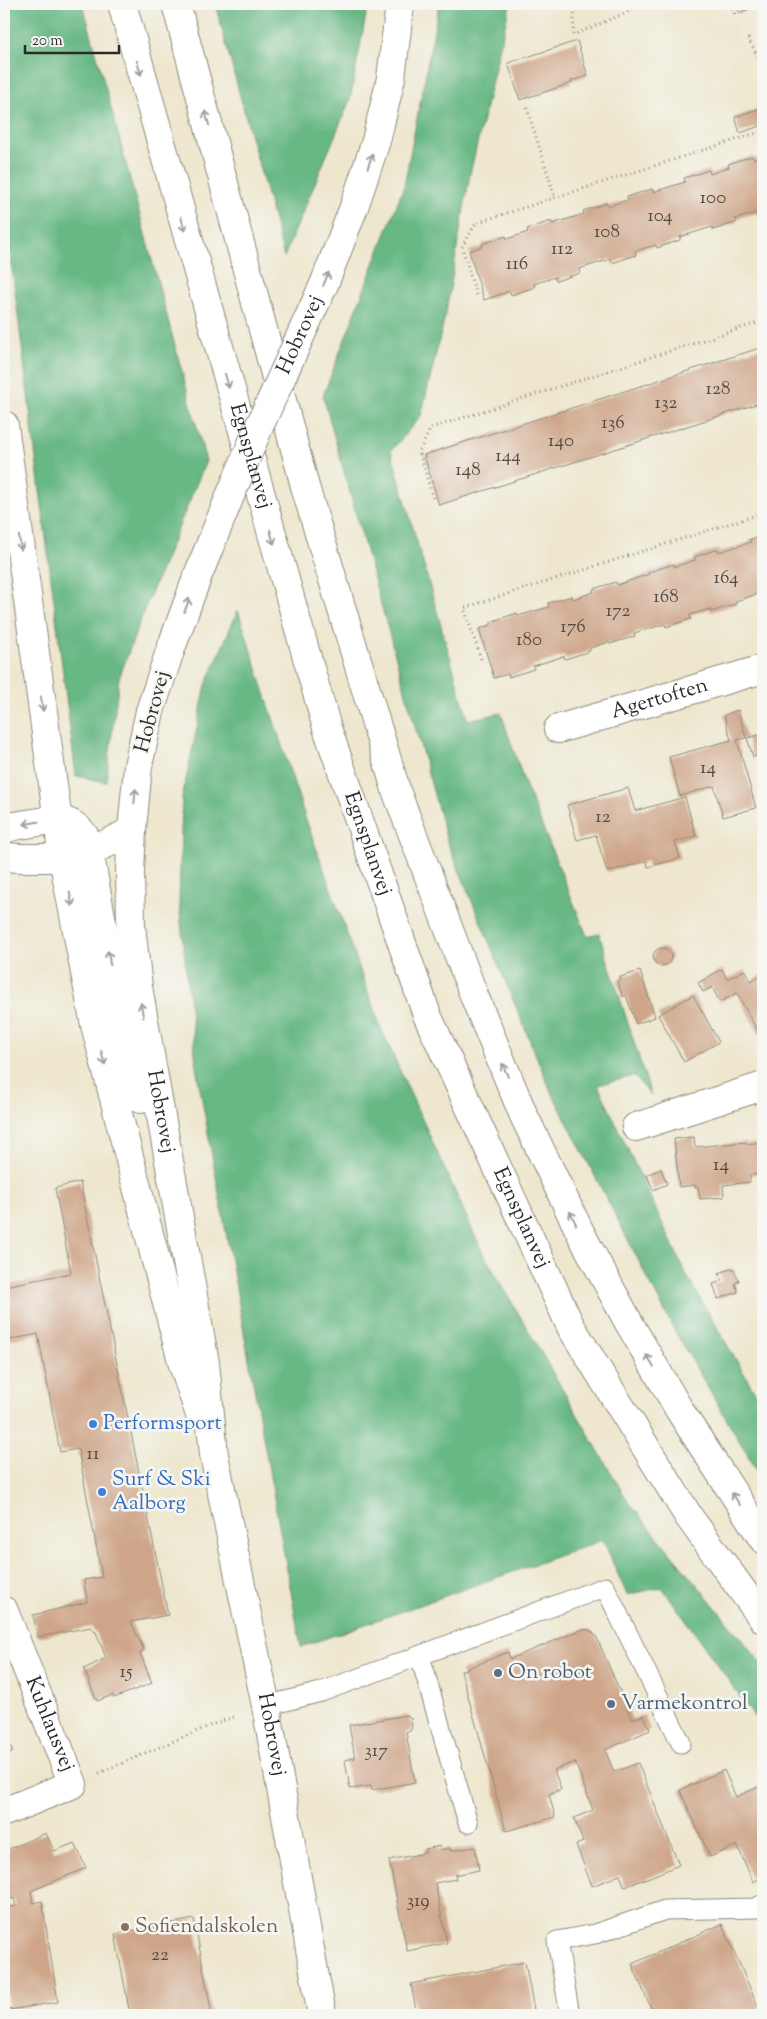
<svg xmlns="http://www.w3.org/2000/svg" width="767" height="2019" font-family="'Sorts Mill Goudy',serif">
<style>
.forest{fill:#68b884;stroke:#4a7258}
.building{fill:#cea588}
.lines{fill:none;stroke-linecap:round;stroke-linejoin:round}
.service-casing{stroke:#8c897c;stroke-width:21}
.minor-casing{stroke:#8c897c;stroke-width:30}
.tertiary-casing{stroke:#8c897c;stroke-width:30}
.secondary-casing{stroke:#8c897c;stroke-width:30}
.path{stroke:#8c897c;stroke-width:3;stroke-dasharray:1 4;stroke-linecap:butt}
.service{stroke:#fff;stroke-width:19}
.minor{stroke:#fff;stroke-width:28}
.tertiary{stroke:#fff;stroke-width:28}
.secondary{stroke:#fff;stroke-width:28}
.secondary-bridge-casing{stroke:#8c897c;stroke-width:30;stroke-linecap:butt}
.secondary-bridge{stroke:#fff;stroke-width:28}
.oneway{stroke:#a0a0a0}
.shop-dot{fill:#3f7fe0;stroke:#f6f6f2;stroke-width:2}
.service-dot{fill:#5c6f8a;stroke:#f6f6f2;stroke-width:2}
.education-dot{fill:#8d6e63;stroke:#f6f6f2;stroke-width:2}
.labels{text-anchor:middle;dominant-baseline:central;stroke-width:5;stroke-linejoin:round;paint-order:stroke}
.number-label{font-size:19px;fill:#544a42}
.street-label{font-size:21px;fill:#2b2b2b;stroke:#f6f6f2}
.shop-label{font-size:21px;fill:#366cbe;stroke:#f6f6f2;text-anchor:start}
.service-label{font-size:21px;fill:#4e5e75;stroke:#f6f6f2;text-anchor:start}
.education-label{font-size:21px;fill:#785e54;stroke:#f6f6f2;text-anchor:start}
</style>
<rect width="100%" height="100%" fill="#f6f6f2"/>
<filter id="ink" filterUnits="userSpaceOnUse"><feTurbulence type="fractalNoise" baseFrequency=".02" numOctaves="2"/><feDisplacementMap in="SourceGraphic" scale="10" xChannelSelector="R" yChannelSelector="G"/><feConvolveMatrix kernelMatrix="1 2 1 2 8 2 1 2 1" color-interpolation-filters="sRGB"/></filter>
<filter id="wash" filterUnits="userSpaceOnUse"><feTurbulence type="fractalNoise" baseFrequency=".0096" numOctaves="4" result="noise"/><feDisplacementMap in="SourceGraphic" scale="20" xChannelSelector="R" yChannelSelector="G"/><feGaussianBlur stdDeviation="1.12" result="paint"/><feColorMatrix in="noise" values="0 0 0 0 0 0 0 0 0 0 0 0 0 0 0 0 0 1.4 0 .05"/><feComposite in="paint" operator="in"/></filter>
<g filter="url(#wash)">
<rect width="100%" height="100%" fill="#eee7ce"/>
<path class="forest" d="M4,4H83L206,461L145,608L119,678L106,782L76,776L4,205Z
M215,4H368L350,100L284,257Z
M439,4H510L470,174L446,312L421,416L391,451L468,720L501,713L525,784L587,936L599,933L651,1095L634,1076L598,1085L687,1276L763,1406V1481L677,1335L550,1089L447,841L323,396L404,186Z
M238,610L305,817L382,1031L482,1251L627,1500L763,1665V1729L662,1587L627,1595L603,1540L301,1647L197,1072L179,903L182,798L206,685Z"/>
<g id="blocks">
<path class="building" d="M735,4H754L755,6L740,13Z
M577,41L588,76L571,81L572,83L520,100L508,63Z
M763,107V125L740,133L735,117Z
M752,156L754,159L763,156V214L758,216L757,213L735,219L737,222L713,230L712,227L680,237V240L657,248L656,245L635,251L636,255L612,263L611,259L579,269L580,273L556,281L555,277L534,284L535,287L511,295L510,291L484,300L469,251L483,246L482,244L506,236L507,239L528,232L527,229L551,221L552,224L584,214L583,211L607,203L608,206L628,200L627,197L652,189L653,192L685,182L684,178L709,170L710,174L729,167L728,164Z
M763,347V402L439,505L424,455Z
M763,535V592L736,601V604L711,612L710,609L690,615L691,619L666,627L665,624L634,633L635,636L610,644L609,642L590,648V651L565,659L564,656L533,666L534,669L509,677L508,674L494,678L479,629L491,625V622L517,613L518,616L549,607L548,603L572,596L573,599L594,592L593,589L616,582L617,585L649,574V572L674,564V567L695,560L694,557L718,549L719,552L751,542L749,540Z
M738,710L746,738L737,740L756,808L723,817L714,786L680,796L669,757L731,740L724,715Z
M763,734V753L753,757L747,738Z
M628,788L635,811L685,797L696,836L675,842L680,858L648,867L647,861L607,872L596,835L577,840L567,805Z
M653 957a9 9 0 1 1 18 0a9 9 0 1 1-18 0Z
M722,969L727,979L745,970L751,981L763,974V1037L761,1038L737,993L720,1002L712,987L703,992L698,983Z
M640,971L655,1017L636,1024L626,995L623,997L617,981L621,980L620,977Z
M693,995L719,1042L684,1062L658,1015Z
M5,1007L8,1023L4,1024V1008Z
M760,1129H763V1174L750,1175V1182L723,1185L724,1197L700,1199L698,1187L695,1188V1185L679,1187L674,1139L694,1137L695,1147L746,1142L747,1144L762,1142Z
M661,1169L667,1184L653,1190L647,1175Z
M80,1182L168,1615L131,1622L144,1650L140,1653L152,1683L114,1698L113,1695L97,1701L84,1669L106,1658L96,1632L91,1627L38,1637L33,1615L87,1602L84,1580L102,1577L78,1449L60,1452L38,1334L4,1341V1286L71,1273L55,1188Z
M733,1268L739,1281L735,1283L738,1292L718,1299L713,1284L722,1281L719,1273Z
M583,1629L590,1630L596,1636L632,1719L644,1715L650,1730L605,1750L614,1772L638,1763L679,1865L625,1887L620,1875L592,1886L576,1845L583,1842L574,1818L593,1810L575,1762L554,1770L561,1789L549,1794L555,1817L506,1831L461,1671L508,1652L510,1659Z
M407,1715L411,1718L412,1727L410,1731L406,1732L415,1782L372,1790L371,1786L350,1789L345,1760L355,1758L349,1725Z
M4,1729L13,1752L4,1755Z
M724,1770L736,1797L763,1785V1877L753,1882L737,1845L710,1857L680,1790Z
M46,1833L54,1851L75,1843L86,1868L31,1891L33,1903L42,1901L58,2002L9,2010L4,1980V1908L16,1906L14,1898L4,1902V1851Z
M440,1846V1850L450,1848V1851L475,1847L479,1870L455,1875L456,1879L435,1883L447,1943L407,1951L389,1860L425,1853V1849Z
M194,1919L212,2015H130L115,1934Z
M722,1924L761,2013L763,2012V2015H654L632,1964Z
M525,1962L535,2015H417L411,1984Z"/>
</g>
</g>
<g filter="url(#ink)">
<use href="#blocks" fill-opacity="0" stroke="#8c897c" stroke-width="1"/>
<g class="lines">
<g class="service-casing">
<path id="service" d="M420,1656L468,1823
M266,1706L321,1692L605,1587L681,1743
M570,2015L557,1941L595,1934L665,1910L756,1908L763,1904"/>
</g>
<g class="minor-casing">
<g id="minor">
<path id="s1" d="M558,729L763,669"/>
<path d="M67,857C91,851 112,843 132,830"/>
<path d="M636,1127L763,1086"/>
<path id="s2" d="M4,1611L73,1784L4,1812"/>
</g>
</g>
<g class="tertiary-casing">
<path id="tertiary" d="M4,829L14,826L58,819
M4,857L19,858H63"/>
</g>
<g class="secondary-casing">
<g id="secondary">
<path id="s3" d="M122,4L327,728L427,1015L571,1327L689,1517L763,1619"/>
<path d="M176,4L306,490L397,793L475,998L524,1116L582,1236L629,1323L680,1411L763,1539"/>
<path d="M354,207L376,141L391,78L400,4"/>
<path d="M4,425L63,858L95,1025L183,1365L200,1415"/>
<path id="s4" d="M170,651L150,711L138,766L132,830L130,872L131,926L138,987L205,1363L214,1455L266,1706L322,2015"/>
<path d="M58,819C72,823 80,827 87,840L115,993L141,1099"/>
</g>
</g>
<path class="path" d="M476,4V9
M575,4L573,35L647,4
M730,4L735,14
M748,38L763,67
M527,108L555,197
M476,295L462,247L476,223L763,131
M433,498L419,451L431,428L763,321
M481,659L464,608L763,513
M99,1773L216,1723L237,1716"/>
<use href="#service" class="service"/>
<use href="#minor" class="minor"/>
<use href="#tertiary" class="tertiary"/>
<use href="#secondary" class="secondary"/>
<g class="secondary-bridge-casing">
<g id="secondary-bridge">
<path id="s5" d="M170,651L198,575L228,501L258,429L325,282L354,207"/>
</g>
</g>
<use href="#secondary-bridge" class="secondary-bridge"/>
</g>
<defs><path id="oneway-shaft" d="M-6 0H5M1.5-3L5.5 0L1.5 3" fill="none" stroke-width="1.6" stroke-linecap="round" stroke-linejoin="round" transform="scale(1.25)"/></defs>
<g class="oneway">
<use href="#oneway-shaft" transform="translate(139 68) rotate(74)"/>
<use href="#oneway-shaft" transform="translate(207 118) rotate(-106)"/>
<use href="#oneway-shaft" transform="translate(370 161) rotate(-71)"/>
<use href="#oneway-shaft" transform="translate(183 224) rotate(74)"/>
<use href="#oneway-shaft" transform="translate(326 279) rotate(-68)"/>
<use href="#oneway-shaft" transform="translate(227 381) rotate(74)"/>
<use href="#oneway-shaft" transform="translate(272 537) rotate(74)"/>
<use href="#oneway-shaft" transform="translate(20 543) rotate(82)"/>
<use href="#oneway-shaft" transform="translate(187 605) rotate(-70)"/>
<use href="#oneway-shaft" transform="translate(42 704) rotate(82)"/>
<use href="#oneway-shaft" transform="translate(135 796) rotate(-84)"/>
<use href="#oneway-shaft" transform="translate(31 823) rotate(171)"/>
<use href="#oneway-shaft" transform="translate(71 899) rotate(79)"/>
<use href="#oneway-shaft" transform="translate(109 958) rotate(-100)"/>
<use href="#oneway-shaft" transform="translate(142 1010) rotate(-100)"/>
<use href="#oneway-shaft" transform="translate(103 1058) rotate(75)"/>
<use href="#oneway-shaft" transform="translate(505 1070) rotate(-113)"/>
<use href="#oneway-shaft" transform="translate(573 1218) rotate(-116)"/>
<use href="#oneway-shaft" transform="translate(650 1361) rotate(-120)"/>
<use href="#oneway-shaft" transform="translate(736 1499) rotate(-123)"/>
</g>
</g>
<g class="shop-dot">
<circle cx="93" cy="1424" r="5"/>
<circle cx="102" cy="1492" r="5"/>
</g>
<g class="service-dot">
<circle cx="498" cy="1673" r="5"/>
<circle cx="611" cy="1704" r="5"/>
</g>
<circle class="education-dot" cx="125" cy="1927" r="5"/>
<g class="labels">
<g class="number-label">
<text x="713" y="198">100</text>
<text x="660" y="216">104</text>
<text x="607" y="232">108</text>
<text x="562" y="249">112</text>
<text x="517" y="264">116</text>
<text x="718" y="389">128</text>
<text x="666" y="403">132</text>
<text x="613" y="423">136</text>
<text x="561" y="441">140</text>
<text x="508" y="456">144</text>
<text x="468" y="470">148</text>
<text x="726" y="578">164</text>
<text x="666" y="597">168</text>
<text x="618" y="611">172</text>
<text x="573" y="627">176</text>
<text x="529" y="640">180</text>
<text x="708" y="768">14</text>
<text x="603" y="817">12</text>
<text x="721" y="1165">14</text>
<text x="93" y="1454">11</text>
<text x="126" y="1672">15</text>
<text x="376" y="1751">317</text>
<text x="418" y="1901">319</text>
<text x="160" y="1955">22</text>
</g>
<g class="street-label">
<text stroke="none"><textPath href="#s5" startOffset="342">Hobrovej</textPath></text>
<text stroke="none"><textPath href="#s3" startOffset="470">Egnsplanvej</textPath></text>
<text stroke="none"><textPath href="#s1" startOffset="106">Agertoften</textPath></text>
<text transform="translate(153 712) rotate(-75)">Hobrovej</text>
<text stroke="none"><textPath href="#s3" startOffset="875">Egnsplanvej</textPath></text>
<text stroke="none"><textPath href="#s4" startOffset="468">Hobrovej</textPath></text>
<text stroke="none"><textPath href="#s3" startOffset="1280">Egnsplanvej</textPath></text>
<text stroke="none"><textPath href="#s2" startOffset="122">Kuhlausvej</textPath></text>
<text stroke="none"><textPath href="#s4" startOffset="1101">Hobrovej</textPath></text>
</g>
<g class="shop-label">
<text x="103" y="1424">Performsport</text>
<text x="112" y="1480">Surf &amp; Ski<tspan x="112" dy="24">Aalborg</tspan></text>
</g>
<g class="service-label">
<text x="508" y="1673">On robot</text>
<text x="621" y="1704">Varmekontrol</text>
</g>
<g class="education-label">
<text x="135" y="1927">Sofiendalskolen</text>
</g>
</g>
<rect width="767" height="2019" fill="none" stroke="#f6f6f2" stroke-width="20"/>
<path d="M25 45v8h94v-8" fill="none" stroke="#2b2b2b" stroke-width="2.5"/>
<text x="32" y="45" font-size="15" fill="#2b2b2b" stroke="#f6f6f2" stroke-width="4" paint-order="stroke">20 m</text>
</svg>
